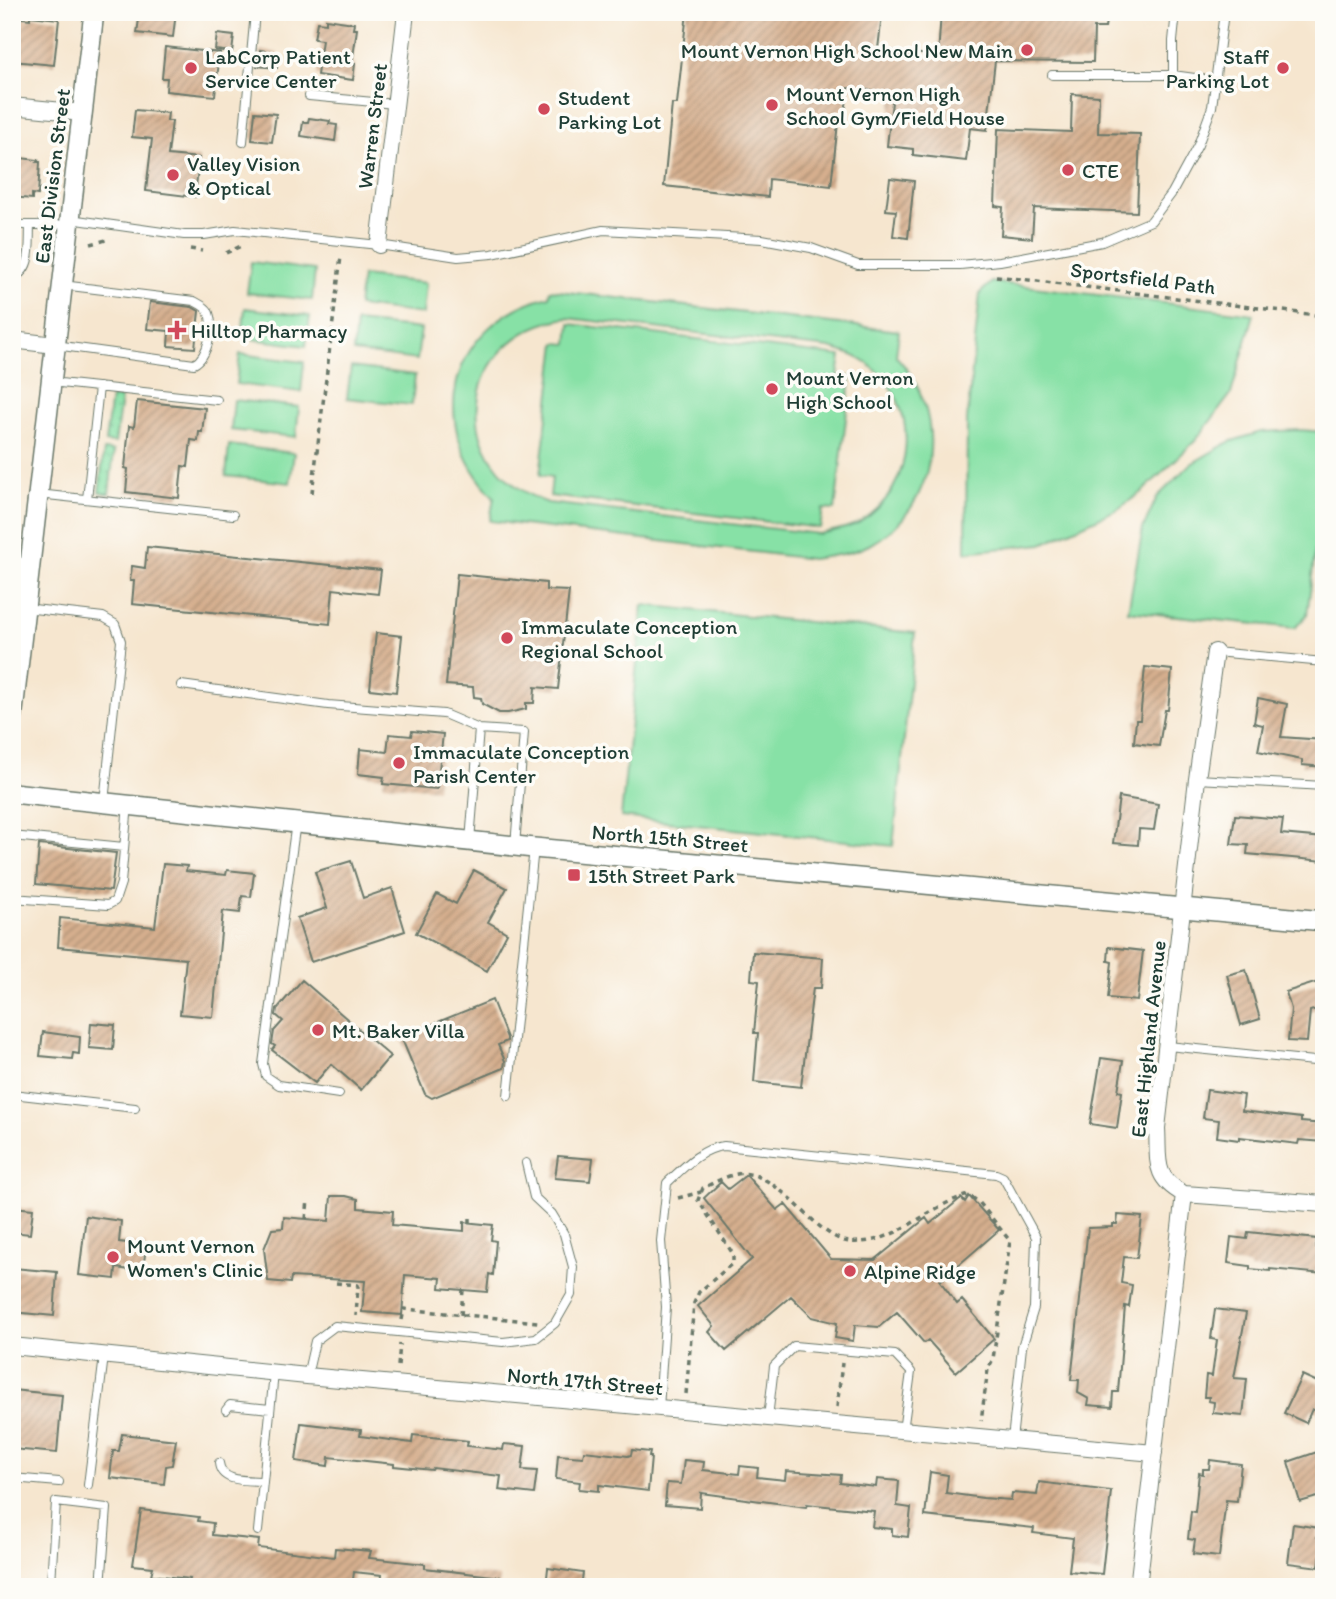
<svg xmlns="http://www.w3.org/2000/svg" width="1336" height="1599" font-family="Itim,sans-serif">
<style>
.grass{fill:url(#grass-dots);stroke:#538f6d;stroke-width:2}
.green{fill:#87e1a6;stroke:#538f6d;stroke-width:2;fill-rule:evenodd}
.building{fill:url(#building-hatch)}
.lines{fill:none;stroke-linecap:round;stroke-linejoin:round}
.service-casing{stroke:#6a786a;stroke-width:10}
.minor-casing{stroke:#6a786a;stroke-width:18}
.tertiary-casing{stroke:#6a786a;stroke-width:22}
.path{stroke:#6a786a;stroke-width:3.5;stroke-dasharray:5 5;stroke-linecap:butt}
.service{stroke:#fff;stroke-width:8}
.minor{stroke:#fff;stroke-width:16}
.tertiary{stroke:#fff;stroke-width:19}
.poi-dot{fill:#d1495b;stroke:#fdfcf7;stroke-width:2.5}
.labels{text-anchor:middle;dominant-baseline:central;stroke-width:7;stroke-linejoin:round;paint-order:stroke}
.poi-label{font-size:21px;fill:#1f3d34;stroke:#fdfcf7;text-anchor:start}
.street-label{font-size:21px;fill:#1f3d34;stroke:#fdfcf7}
</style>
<defs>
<pattern id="grass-dots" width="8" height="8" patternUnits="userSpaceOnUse" patternTransform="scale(1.75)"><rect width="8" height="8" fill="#87e1a6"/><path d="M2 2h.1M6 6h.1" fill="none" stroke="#74c290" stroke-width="1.8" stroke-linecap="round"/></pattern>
<pattern id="building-hatch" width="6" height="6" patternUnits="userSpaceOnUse" patternTransform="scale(1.75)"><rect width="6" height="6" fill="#d6af8e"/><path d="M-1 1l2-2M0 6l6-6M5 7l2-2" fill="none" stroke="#ad9075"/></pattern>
</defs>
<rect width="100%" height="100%" fill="#fdfcf7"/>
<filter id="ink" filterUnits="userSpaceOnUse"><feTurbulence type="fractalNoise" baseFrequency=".0143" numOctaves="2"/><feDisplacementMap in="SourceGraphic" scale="14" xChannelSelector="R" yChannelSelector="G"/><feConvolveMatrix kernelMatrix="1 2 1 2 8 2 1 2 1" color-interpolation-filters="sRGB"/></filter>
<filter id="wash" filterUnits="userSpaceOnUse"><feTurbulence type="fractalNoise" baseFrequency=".00686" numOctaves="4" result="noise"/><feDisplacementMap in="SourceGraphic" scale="28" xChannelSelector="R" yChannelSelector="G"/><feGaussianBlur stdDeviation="1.57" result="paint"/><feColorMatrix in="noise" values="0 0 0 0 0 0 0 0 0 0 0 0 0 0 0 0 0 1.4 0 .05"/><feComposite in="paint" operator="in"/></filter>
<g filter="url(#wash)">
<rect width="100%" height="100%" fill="#f6e6cf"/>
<path class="grass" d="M111,397L121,398L115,443L105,442Z
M104,450L114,451L109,494L99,492Z"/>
<path class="green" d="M251,262L315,270L312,300L247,293Z
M362,276L426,283L423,314L358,306Z
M992,282L1254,314L1231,394L1196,440L1142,492L1118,509L1042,544L966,552L967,420L980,293Z
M550,290L899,331L896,356C949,412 941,508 869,545C851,554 832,556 812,559L490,521L494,497C423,424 450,322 549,296ZM567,318L829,348C842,351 856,355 868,364C922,403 917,488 860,522C847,529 833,531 819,534L548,503C445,465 458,335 567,318Z
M245,308L310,316L306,346L242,338Z
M356,322L421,329L417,360L353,352Z
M570,324L841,356L838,376L851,377L835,510L823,509L820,528L550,496L552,477L540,475L556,343L568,344Z
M240,354L304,362L301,392L236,384Z
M351,367L415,375L412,405L347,398Z
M234,400L299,407L296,437L231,430Z
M1300,430L1324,432V483L1307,615L1295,628L1128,611L1143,528L1157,497L1191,464L1229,442L1261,432Z
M229,445L294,453L290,483L226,476Z
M643,605L915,633L893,846L621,817Z"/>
<g id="blocks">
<path class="building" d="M140,12H176L173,37L137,33Z
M687,12H858L882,15L878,49L938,56L941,12H1107L1105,28H1094L1093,62L995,61L987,130L970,128L966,161L913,155V149L887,146L893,93L848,88L844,123H838L831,186L769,179L768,197L664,186L672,104H677Z
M30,16L59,19L54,65L12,61V17L30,19Z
M326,19L354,23L353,29H357L352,64H355L353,80L317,75L322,40L314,39L317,22L326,23Z
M217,34L234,36L232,52L215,50Z
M165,47L220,53L215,96L166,91L167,78H162Z
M260,50L278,53L277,68L257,66Z
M1072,94L1099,96L1098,133L1140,134L1137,212L1034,208L1032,238L1001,235L1003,207L995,206L998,129L1071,132Z
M135,110L168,113L167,121H172L168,155L199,158L195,197L146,191L152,139L132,137Z
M255,112L276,114L272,142L252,140Z
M309,118L330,121L329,124L337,125L335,141L301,136L303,122H308Z
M12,157L38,160L37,162H40L38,195L32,194V199L12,197Z
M890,178L914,181L908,238L893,236L896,211L886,210Z
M150,302L192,307L199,311L195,348L168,346L169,331L147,329Z
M137,401L205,408L202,432H199L198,441L191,440L188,467L182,466L179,498L126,492L128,469L125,468L129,426L134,427Z
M147,547L381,570L378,594L333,589L330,624L132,604L134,581H130L132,566L145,568Z
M457,574L546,583V590L569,591L558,689L535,687L534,703H526V709L508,713H499L482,704L481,698L474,697L473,687L446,685Z
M376,633L402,636L396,692L370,689Z
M1145,667L1172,670L1168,710H1165L1159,746L1134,743L1136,720H1140Z
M1258,698L1287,704L1281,737L1324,740V767L1302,765V760L1258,751L1263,725L1254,723Z
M412,731L443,734L437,789L383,784L384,777L358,774L360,749L387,752L389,734L411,736Z
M1119,797L1158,804L1154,830L1139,829L1138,845L1113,843Z
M1235,815L1283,819L1281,834L1324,838V861L1247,854L1248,845L1231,844Z
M39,845L116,853L111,891L36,884Z
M351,861L363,898L392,888L405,931L311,962L297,918L327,908L315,872Z
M163,864L187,866L186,871L226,875L227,870L254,873L251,897L242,896L240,913L223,911L213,1017L180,1014L186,959L58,947L60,918L155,927Z
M474,870L507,888L488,922L507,933L487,971L416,933L437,894L456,904Z
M1109,947L1143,951L1137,1001L1108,998L1112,962L1108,961Z
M753,952L823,958L821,988H813L801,1087L754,1082L758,1033H754L759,981L751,980Z
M1246,970L1260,1019L1241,1025L1227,975Z
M302,980L390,1056L361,1090L331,1064L315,1083L272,1050L275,1046L272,1044L274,1031L283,1021L276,1015L277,1009Z
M1324,980V1007L1310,1011L1307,1042L1288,1041L1291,1009L1286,992Z
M492,1000L507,1038V1041L498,1045L505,1061L504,1068L432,1098L425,1094L401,1037Z
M91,1023L115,1025L113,1050L89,1048Z
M43,1032L80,1037L79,1054L73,1053L72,1059L40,1056Z
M1101,1058L1123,1061L1118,1091L1122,1092L1117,1128L1090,1124Z
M1207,1090L1244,1095L1242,1111L1301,1118V1122L1324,1124V1142L1299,1140L1298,1144L1239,1137V1140L1217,1137L1219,1120L1203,1118Z
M558,1156L593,1159L590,1181L555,1178Z
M746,1175L777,1210L785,1204L831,1259L875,1260L926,1218L930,1224L961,1198L965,1202L969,1196L999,1230L940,1281L957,1304L962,1300L994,1339L956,1372L928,1340L924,1343L897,1312L879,1327L855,1325L853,1341L835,1338L837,1323L812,1317L791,1296L726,1351L709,1332L714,1326L698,1306L752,1259L704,1198L721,1182L728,1189Z
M331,1196H346L358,1199V1208L393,1211L392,1225L464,1231V1222L493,1225L491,1240L496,1241L493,1275L489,1274L487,1292L440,1288L441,1278L405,1275L402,1315L362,1312L365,1281L291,1277L290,1283L268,1281L264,1249L272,1229L283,1228L284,1217L329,1221Z
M12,1207L33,1209L30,1234L12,1232Z
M1118,1215L1142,1217L1137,1258L1124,1257L1121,1283L1132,1285L1129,1307L1125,1306L1118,1392H1113L1112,1407L1088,1405L1089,1399L1078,1393L1079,1380H1071L1088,1228L1113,1227V1224H1117Z
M86,1216L121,1221L119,1242L146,1245L143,1272L116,1268L115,1279L79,1275Z
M1248,1232L1317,1239L1316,1247L1324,1248V1274L1270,1269V1271L1250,1269V1266L1228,1263L1231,1237L1247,1239Z
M13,1268L57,1272L54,1316L12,1312Z
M1215,1309L1246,1313L1234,1378L1247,1379L1243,1416L1213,1413L1214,1402L1208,1401L1209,1397H1204L1206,1375L1212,1376L1217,1340L1211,1339Z
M1302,1375L1324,1385V1415L1312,1409L1306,1423L1284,1413Z
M12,1390L62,1395L57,1453L12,1449Z
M301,1423L361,1430L360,1436L412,1443L413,1435L468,1441L467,1446L503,1450L504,1444L525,1446L522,1470L537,1471L534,1494L499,1490L501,1476L433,1468L432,1470L394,1466V1464L329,1457L328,1466L296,1461Z
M122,1434L176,1440L172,1465L166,1466L164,1484L110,1478L113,1451H119Z
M632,1450L650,1452L649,1457H651L648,1491L599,1485V1491L579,1489L580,1482L556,1479L558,1455L583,1457L584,1451L628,1456L631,1455Z
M1317,1452L1324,1473V1495L1300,1502L1288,1462Z
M684,1460L704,1462L703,1470L739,1474L740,1466L758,1468L757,1477L785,1480L786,1471L841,1475L840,1483L876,1487L877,1479L899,1481L897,1506L911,1508L908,1537L892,1535V1529L872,1527L874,1511L807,1504L806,1507L701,1493L700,1508L665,1505L667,1483L681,1484Z
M1210,1460L1241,1464L1237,1501L1226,1500L1219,1557L1193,1554L1195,1540L1188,1539L1191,1511L1195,1512L1199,1473L1203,1474V1469H1209Z
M930,1472L948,1475L946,1493L983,1498L1011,1500L1012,1493L1037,1495L1039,1482L1111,1491L1102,1574L1069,1571L1073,1538L1033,1533L1034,1528L925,1516Z
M141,1510L199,1517L198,1521L213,1523L212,1535L259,1540L258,1548L334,1557L335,1548L371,1551L369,1558L425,1564V1568L500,1577L499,1587H381L382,1575L354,1572L352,1587H188L190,1579L151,1575L153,1567L133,1565Z
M1293,1524L1319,1528L1317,1537L1323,1538L1319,1567L1288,1563Z
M548,1568L583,1573L581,1587H546Z"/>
</g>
</g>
<g filter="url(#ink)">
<use href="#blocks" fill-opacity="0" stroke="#6a786a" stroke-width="2"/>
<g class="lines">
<g class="service-casing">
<path id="service" d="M1052,75H1173L1216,81
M1173,75V41L1176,12
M309,96L395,104
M243,142L255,12
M70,219L184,235H204L235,230L379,245L458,257L492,254L603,230L762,239L811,248L858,265H960L1000,261L1102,242L1151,221L1172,193L1198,145L1212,107L1224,12
M12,224C32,227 50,223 69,225
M12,277C33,272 29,245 30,226
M55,345L194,364C208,357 215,325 208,311C205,306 199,304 194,301L62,285
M51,382L217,400
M38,494L233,515
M87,499L99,387
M25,608L103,617L115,624L121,641L104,802
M1215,652L1324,662
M181,685L328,705L444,714L479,729
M1197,779L1324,786
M296,822L263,1064L266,1076L279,1085L339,1094
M12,836L124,847
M470,841L479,729L524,732L515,846
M12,898L108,905L115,901L121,883L128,804
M1168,1046L1324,1062
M12,1094L135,1108
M508,1096L534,848
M307,1376L315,1341L335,1326L503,1342L536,1338L555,1323L571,1295L573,1267L564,1234L552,1214L534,1197L526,1163
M659,1408L666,1307L661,1241L667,1183C683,1168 701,1148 724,1146L996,1174L1003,1177L1036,1237L1034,1308L1022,1347L1012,1440
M226,1410L230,1405L270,1409
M768,1418L774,1366L794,1346L895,1355L911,1372L903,1431
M219,1463C221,1483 247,1480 263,1481
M12,1478L59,1482
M88,1485L104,1356
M56,1502L107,1508L101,1586L51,1583Z
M258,1531L274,1373"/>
</g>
<g class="minor-casing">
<path id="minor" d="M12,106L83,113
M379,245L406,12
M12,340L55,345
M12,565L29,567
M1215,652L1197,779L1157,1128C1159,1160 1152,1177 1184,1194L1324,1204
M12,1346L307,1376L1154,1453
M1138,1587L1184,1194"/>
</g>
<g class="tertiary-casing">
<path id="tertiary" d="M12,720L94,12
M12,793L534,848L1324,921"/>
</g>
<path class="path" d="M91,244L110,239
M190,249L202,251
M226,253L243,245
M996,276L1324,316
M312,493L341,256
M678,1198L701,1192
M306,1219L308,1200
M470,1223V1216
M336,1283L358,1285L356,1316
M461,1315L463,1290
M402,1320L404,1309L538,1322
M398,1366L400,1344
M686,1394L694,1303L699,1292L733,1263V1254L698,1200L703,1188C716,1182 733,1171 749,1174C772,1177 800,1209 817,1224C826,1232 839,1241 850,1242C898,1245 924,1207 968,1195L979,1202L1010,1241L993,1359L988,1369L981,1421
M837,1407L842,1363"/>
<use href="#service" class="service"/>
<use href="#minor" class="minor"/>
<use href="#tertiary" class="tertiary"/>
</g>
</g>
<g class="poi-dot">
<circle cx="1027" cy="50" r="7"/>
<circle cx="191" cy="68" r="7"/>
<circle cx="1283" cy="68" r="7"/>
<circle cx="772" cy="105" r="7"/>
<circle cx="544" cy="109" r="7"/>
<circle cx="1068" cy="170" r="7"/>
<circle cx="173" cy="175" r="7"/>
<path d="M173.5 319.5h7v7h7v7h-7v7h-7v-7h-7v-7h7z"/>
<circle cx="772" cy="389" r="7"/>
<circle cx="507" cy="638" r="7"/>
<circle cx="399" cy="763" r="7"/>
<rect x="567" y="868" width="14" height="14" rx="3.5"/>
<circle cx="318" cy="1030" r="7"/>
<circle cx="113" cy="1257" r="7"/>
<circle cx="850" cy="1271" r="7"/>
</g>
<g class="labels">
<g class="poi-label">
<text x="1013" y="50" text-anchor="end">Mount Vernon High School New Main</text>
<text x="205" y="56">LabCorp Patient<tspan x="205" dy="24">Service Center</tspan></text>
<text x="1269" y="56" text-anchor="end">Staff<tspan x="1269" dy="24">Parking Lot</tspan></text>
<text x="786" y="93">Mount Vernon High<tspan x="786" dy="24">School Gym/Field House</tspan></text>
<text x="558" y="97">Student<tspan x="558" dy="24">Parking Lot</tspan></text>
<text x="187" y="163">Valley Vision<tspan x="187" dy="24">&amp; Optical</tspan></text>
<text x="1082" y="170">CTE</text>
<text x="191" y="330">Hilltop Pharmacy</text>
<text x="786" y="377">Mount Vernon<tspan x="786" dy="24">High School</tspan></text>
<text x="521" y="626">Immaculate Conception<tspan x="521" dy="24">Regional School</tspan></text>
<text x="413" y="751">Immaculate Conception<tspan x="413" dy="24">Parish Center</tspan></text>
<text x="588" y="875">15th Street Park</text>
<text x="332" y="1030">Mt. Baker Villa</text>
<text x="127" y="1245">Mount Vernon<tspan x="127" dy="24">Women's Clinic</tspan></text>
<text x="864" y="1271">Alpine Ridge</text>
</g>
<g class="street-label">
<text transform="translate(372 126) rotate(-83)">Warren Street</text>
<text transform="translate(52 176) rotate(-83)">East Division Street</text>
<text transform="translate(1143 278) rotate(7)">Sportsfield Path</text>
<text transform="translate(670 838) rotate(5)">North 15th Street</text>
<text transform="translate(1148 1039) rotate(-84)">East Highland Avenue</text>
<text transform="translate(585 1381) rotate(5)">North 17th Street</text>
</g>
</g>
<rect width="1336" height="1599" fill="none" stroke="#fdfcf7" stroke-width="42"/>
</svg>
